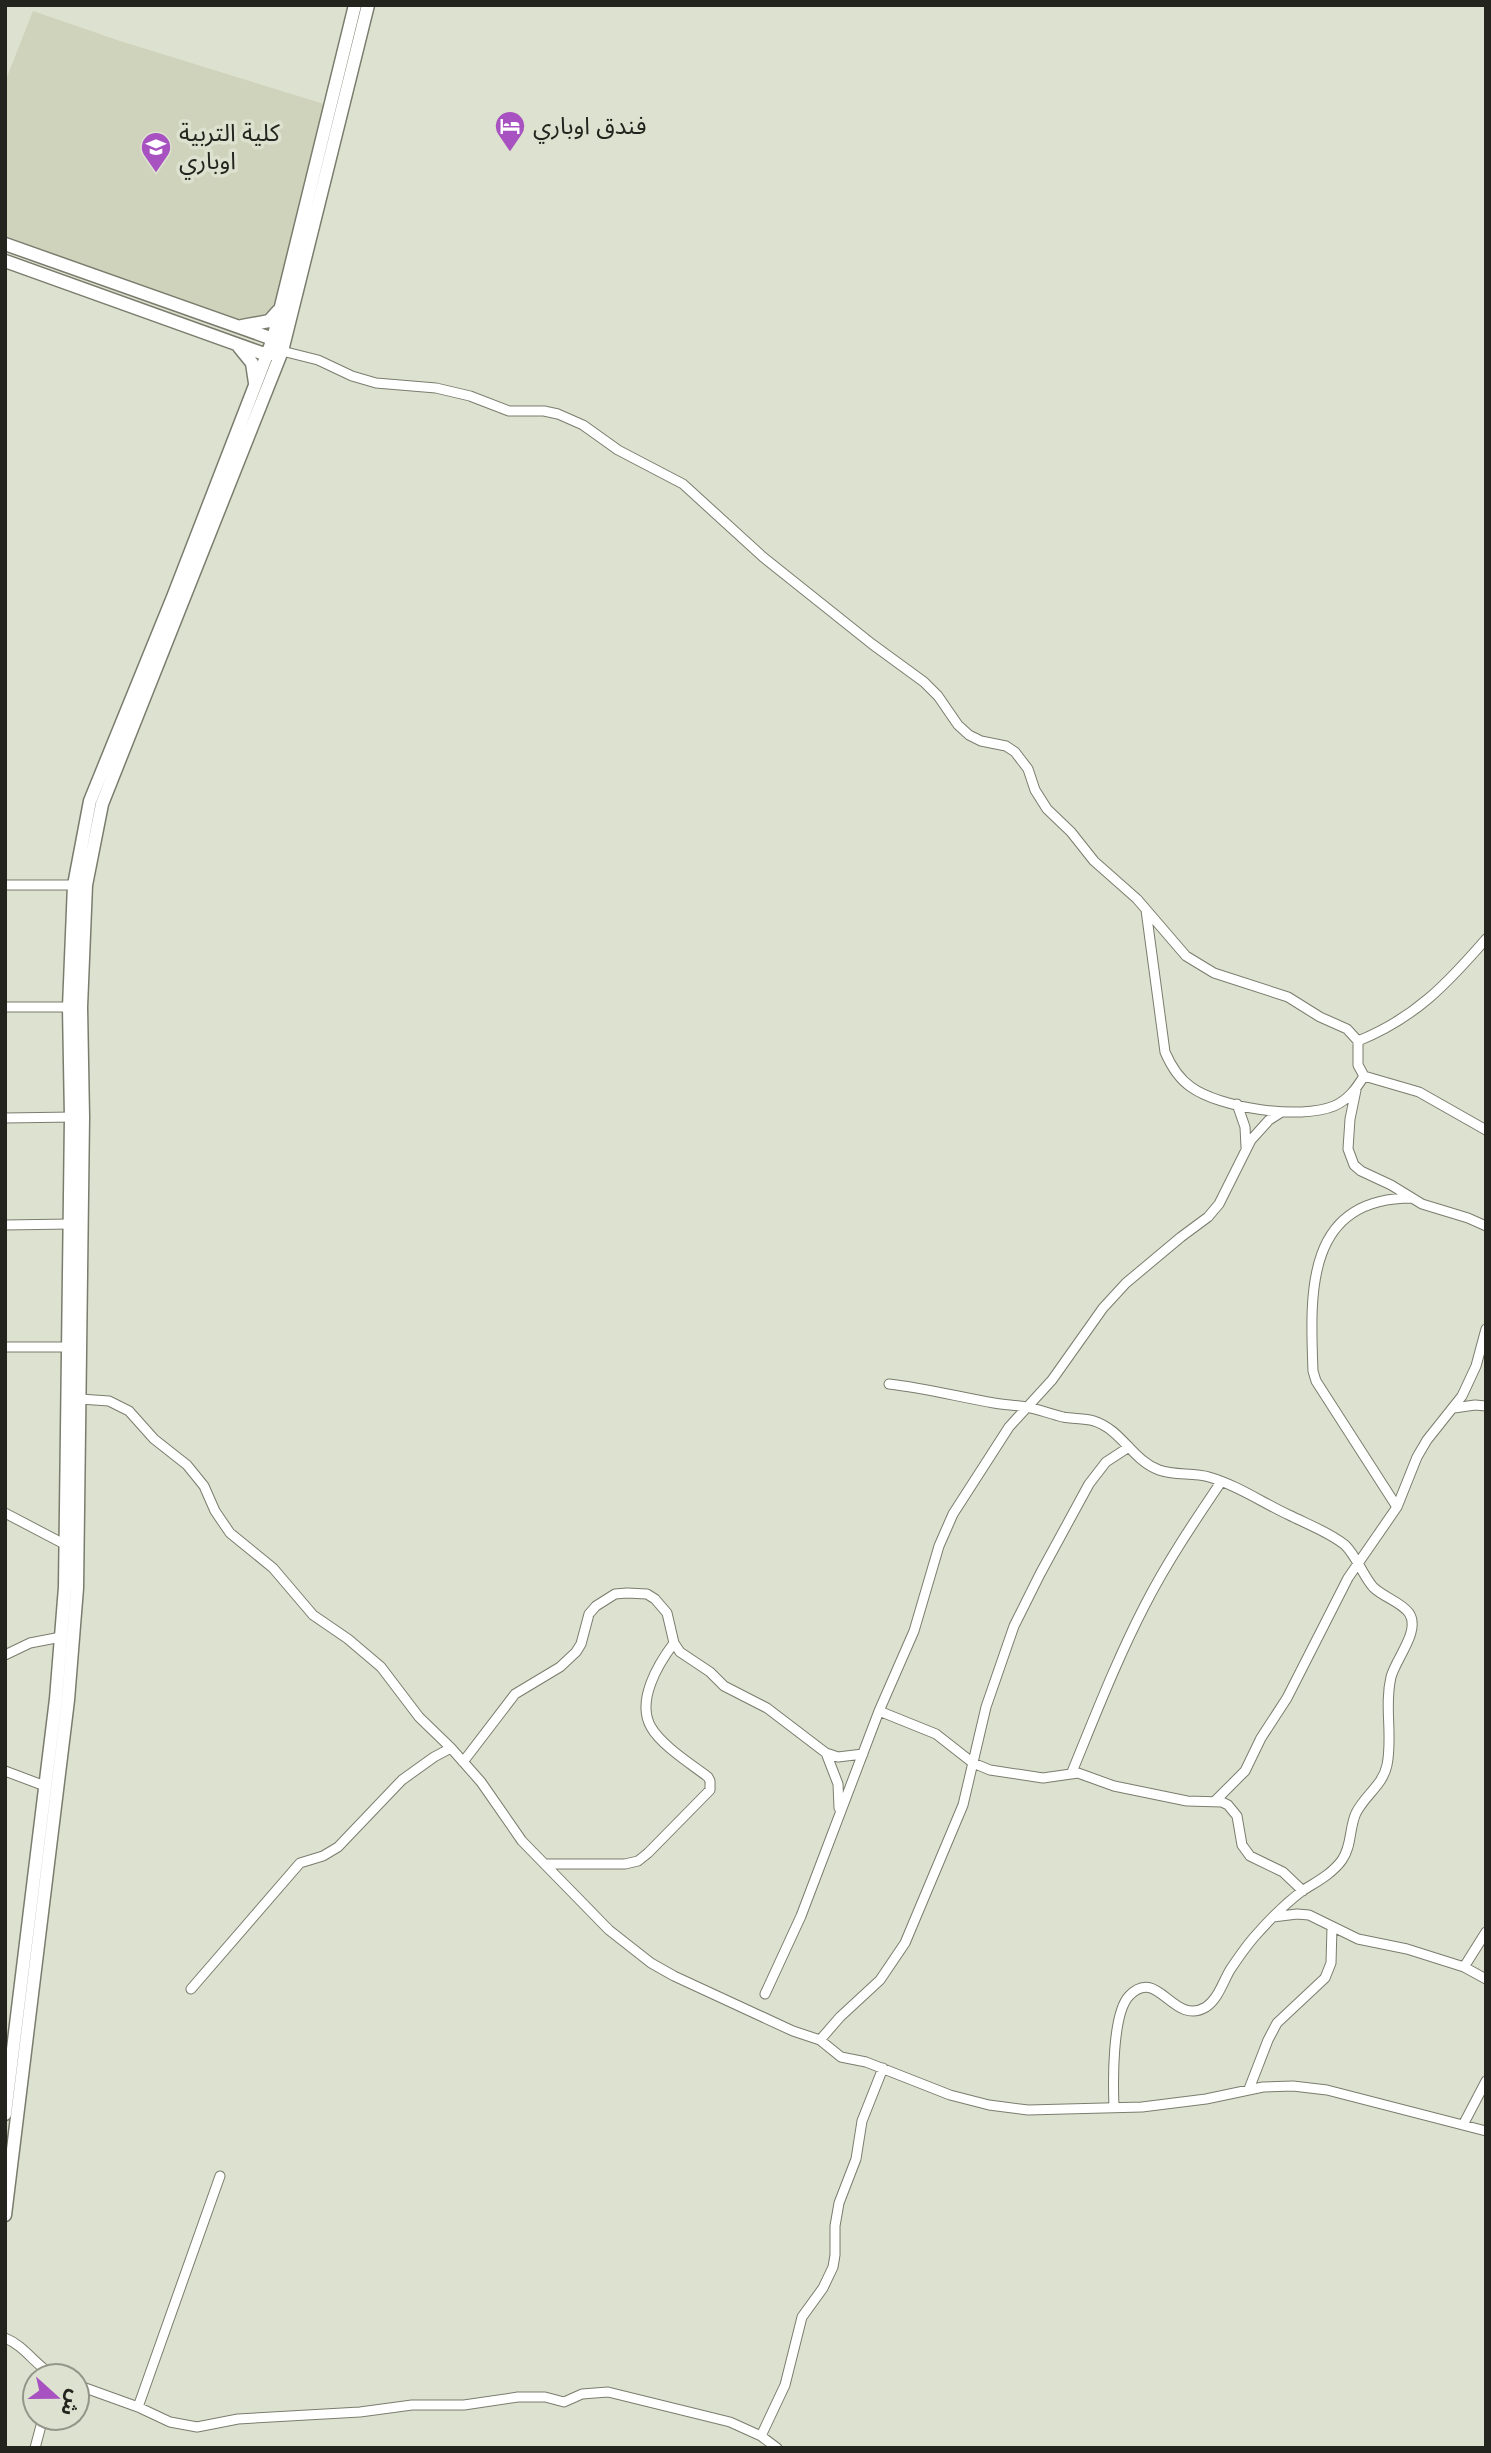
<svg xmlns="http://www.w3.org/2000/svg" width="1491" height="2453" font-family="'Varela Round','Noto Sans Arabic',sans-serif">
<style>
.built{fill:#cfd3bb}
.lines{fill:none;stroke-linecap:round;stroke-linejoin:round}
.street-casing{stroke:#7a7d6d;stroke-width:11}
.secondary-casing{stroke:#7a7d6d;stroke-width:15}
.street{stroke:#fff;stroke-width:9}
.secondary{stroke:#fff;stroke-width:12}
.labels{text-anchor:middle;dominant-baseline:central;stroke-width:7;stroke-linejoin:round;paint-order:stroke}
.poi-label{font-size:24px;fill:#23241e;stroke:#dde1cf;text-anchor:start}
</style>
<rect width="100%" height="100%" fill="#dde1cf"/>
<path class="built" d="M33,11L120,41L324,104L275,303L258,321L245,329L5,244V82Z"/>
<g class="lines">
<g class="street-casing">
<path id="street" d="M282,351L318,360L352,376L376,383L436,388L470,396L509,411H544L558,414L583,425L618,450L683,484L763,557L872,644L924,682L938,696L958,725L969,735L981,741L1006,746L1015,752L1028,769L1035,790L1047,809L1071,832L1094,861L1137,899L1186,956L1214,973L1288,997L1320,1017L1347,1029L1358,1041V1065L1364,1076L1419,1092L1486,1130
M5,885H77
M1146,910L1165,1052C1171,1066 1178,1078 1191,1087C1220,1108 1300,1120 1334,1106C1348,1100 1356,1089 1364,1076
M5,1007H69
M1358,1041C1415,1018 1447,984 1486,939
M1356,1090L1350,1119L1348,1149L1354,1165L1361,1171L1391,1185L1422,1204L1468,1218L1486,1226
M1237,1104L1245,1127L1246,1147
M5,1118L74,1117
M5,1225L70,1224
M5,1347H68
M889,1384C925,1388 959,1397 994,1403C1005,1405 1016,1405 1026,1407C1038,1409 1050,1414 1063,1417C1073,1419 1084,1418 1094,1421C1122,1430 1132,1460 1159,1470C1175,1476 1193,1472 1209,1477C1237,1485 1263,1503 1289,1515C1307,1524 1329,1532 1345,1545C1357,1557 1362,1574 1373,1587C1383,1597 1401,1602 1409,1613C1421,1631 1396,1658 1391,1677C1384,1706 1393,1736 1387,1765C1383,1785 1365,1795 1356,1813C1349,1828 1352,1846 1342,1860C1332,1874 1316,1882 1302,1891C1285,1904 1270,1919 1256,1935C1246,1946 1238,1958 1230,1970C1223,1982 1218,1999 1206,2007C1173,2027 1158,1965 1129,1996C1112,2014 1113,2083 1114,2107
M80,1399L109,1401L129,1411L154,1439L187,1465L204,1486L215,1511L230,1533L273,1568L313,1615L348,1639L381,1667L419,1717L451,1748L481,1782L522,1841L609,1930L651,1963L674,1976L793,2031L820,2040L841,2057L866,2062L950,2095L989,2105L1028,2110L1142,2107L1206,2099L1263,2087L1293,2086L1327,2090L1486,2131
M1454,1408L1475,1405L1486,1406
M1397,1507L1316,1381L1313,1371C1310,1293 1305,1198 1412,1198
M5,1513L66,1545
M5,1655L30,1643L61,1637
M879,1711L936,1734L973,1763L990,1770L1043,1778L1078,1773L1114,1786L1187,1801L1222,1802L1228,1805L1237,1816L1242,1845L1250,1856L1283,1872L1303,1891
M826,1753L838,1784L839,1808
M463,1762L515,1694L560,1667L576,1652L581,1644L589,1614L596,1606L615,1594L627,1593L647,1594L655,1599L667,1613L674,1643L680,1652L710,1672L724,1686L767,1708L826,1753L838,1757L863,1754
M5,1771L45,1786
M1072,1772C1095,1716 1117,1659 1145,1605C1167,1562 1194,1522 1221,1482
M1215,1801L1245,1771L1261,1738L1287,1698L1348,1578L1397,1507L1417,1457L1427,1440L1462,1396L1476,1366L1486,1329
M545,1864H625L638,1861L648,1853L710,1790V1781L708,1777C691,1764 661,1745 651,1727C636,1701 658,1664 674,1643
M1273,1917L1297,1914L1309,1915L1358,1939L1407,1949L1464,1967L1486,1979
M1464,1967L1486,1932
M191,1989L300,1863L323,1856L338,1847L402,1780L434,1757L451,1748
M765,1994L801,1916L879,1711L914,1631L939,1546L953,1514L1009,1427L1052,1380L1103,1308L1126,1283L1181,1237L1208,1217L1219,1204L1251,1140L1269,1120L1280,1113
M820,2040L840,2017L880,1980L905,1943L963,1805L986,1707L1014,1626L1040,1574L1089,1484L1106,1462L1129,1447
M1249,2089L1268,2040L1277,2023L1325,1978L1331,1963L1332,1927
M1463,2125L1486,2081
M5,2338C25,2346 35,2365 54,2376
M77,2385L138,2407L170,2422L197,2427L238,2419L360,2412L412,2405H464L518,2397H545L564,2402L582,2394L608,2392L730,2422L761,2436L777,2448
M138,2407L220,2176
M761,2436L785,2385L802,2317L823,2288L833,2267L835,2255V2226L839,2203L856,2159L862,2121L883,2068
M35,2448L43,2418"/>
</g>
<g class="secondary-casing">
<path id="secondary" d="M5,244L273,339L282,351L267,355L5,261
M242,326L269,321L278,311
M239,347L252,363L255,383
M5,2114L56,1699L65,1587L71,1117L69,1007L74,885L90,801L173,597L273,339L355,5
M5,2215L68,1700L77,1588L83,1117L81,1007L86,885L102,804L282,351L368,5"/>
</g>
<use href="#street" class="street"/>
<use href="#secondary" class="secondary"/>
</g>
<defs>
<g id="hotel-pin" transform="scale(1.575)"><path d="M0 17L-7.5 6A9.5 9.5 0 1 1 7.5 6Z" fill="#a752c0" stroke="#dde1cf"/><path d="M-6-4.5h1.5V1H6V5H4.5V3h-9V5H-6ZM-4 0a1.8 1.8 0 1 1 3.6 0ZM.5 0V-2.5h3Q6-2.5 6 0Z" fill="#fff"/></g>
<g id="university-pin" transform="scale(1.575)"><path d="M0 17L-7.5 6A9.5 9.5 0 1 1 7.5 6Z" fill="#a752c0" stroke="#dde1cf"/><path d="M0-5L7-2L0 1L-7-2ZM-4 1L0 2.5L4 1V4Q0 6-4 4Z" fill="#fff"/></g>
</defs>
<g fill-rule="evenodd">
<use href="#hotel-pin" x="510" y="126"/>
<use href="#university-pin" x="156" y="147"/>
</g>
<g class="labels">
<g class="poi-label">
<text x="533" y="126">فندق اوباري</text>
<text x="179" y="133">كلية التربية<tspan x="179" dy="28">اوباري</tspan></text>
</g>
</g>
<rect width="1491" height="2453" fill="none" stroke="#23241e" stroke-width="14"/>
<g transform="translate(56 2397) rotate(111)"><circle r="33" fill="#dde1cf" stroke="#939588" stroke-width="2"/>
<path d="M0-5L12 26L0 18L-12 26Z" fill="#a752c0"/>
<text y="-10" font-size="19" font-weight="bold" text-anchor="middle" fill="#23241e">ش</text>
</g>
</svg>
